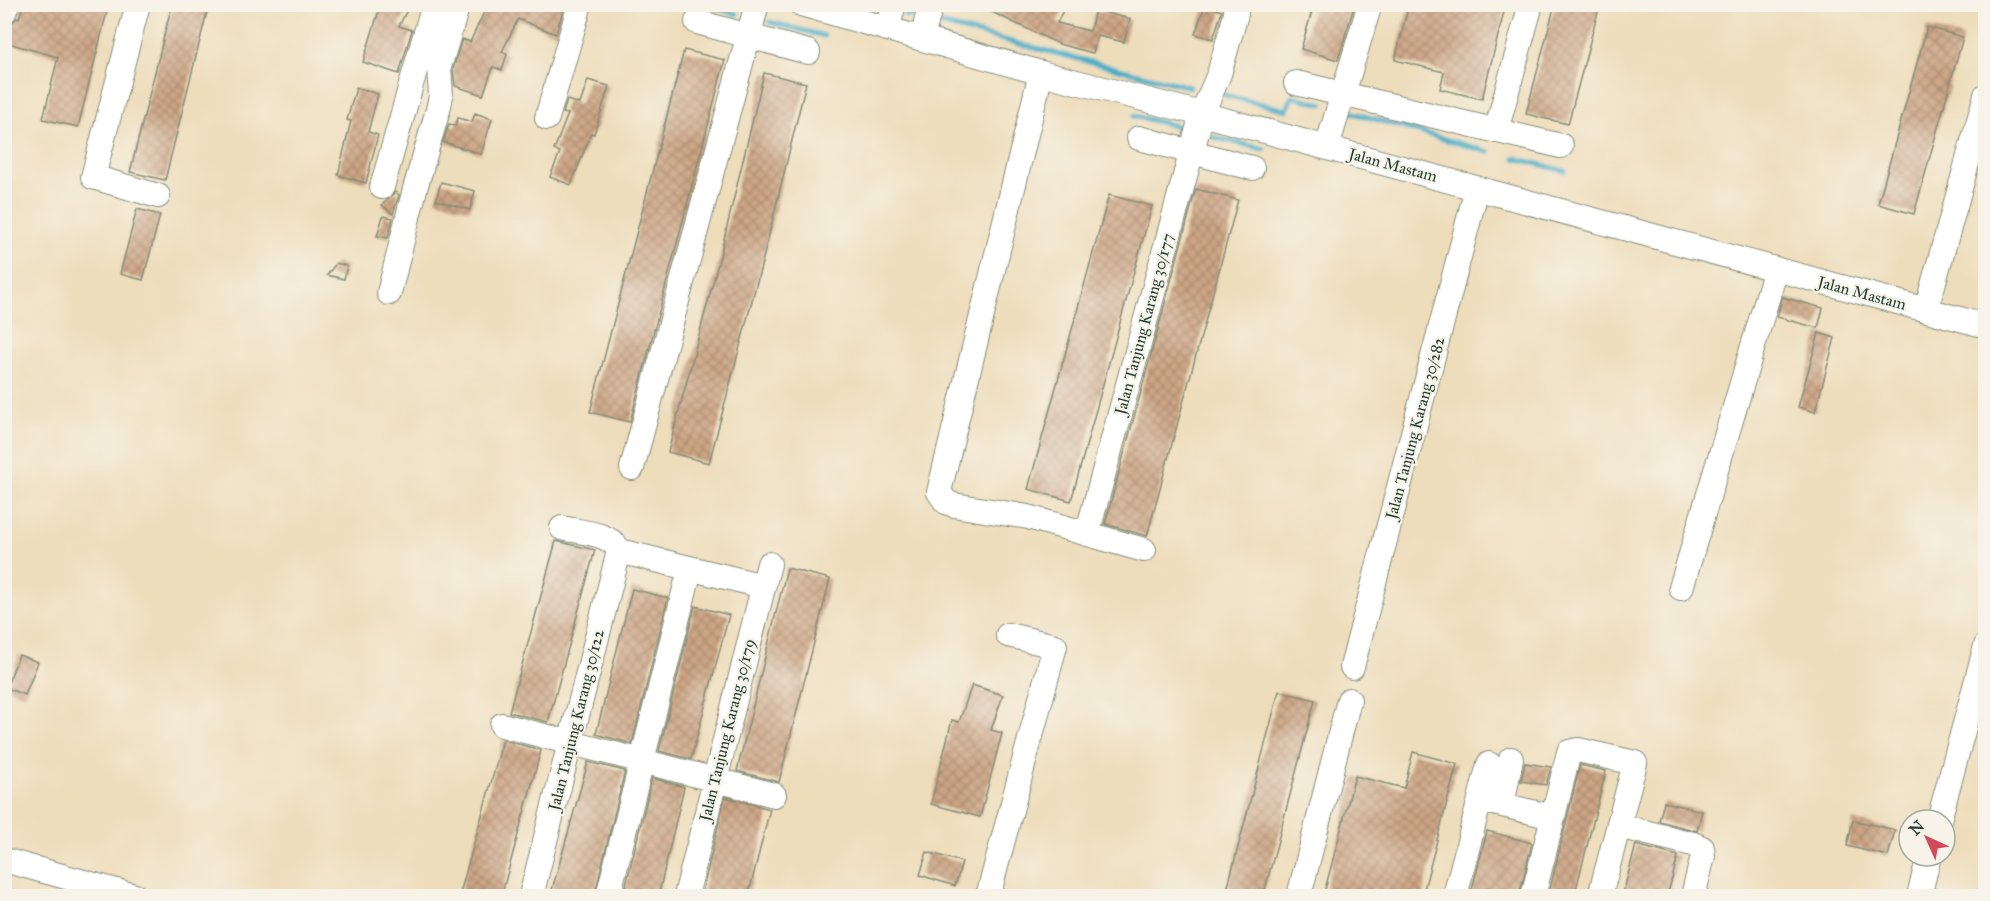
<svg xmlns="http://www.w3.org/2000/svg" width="1990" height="901" font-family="'IM FELL Great Primer',serif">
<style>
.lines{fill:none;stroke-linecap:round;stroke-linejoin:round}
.stream{stroke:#49adc8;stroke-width:5}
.building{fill:url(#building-cross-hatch)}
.minor-casing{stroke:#868d78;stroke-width:26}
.minor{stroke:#fff;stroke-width:24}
.labels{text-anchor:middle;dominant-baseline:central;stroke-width:4.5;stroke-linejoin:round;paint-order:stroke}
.street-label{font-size:16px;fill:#1f3d34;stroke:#f7f3e8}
</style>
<defs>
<pattern id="building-cross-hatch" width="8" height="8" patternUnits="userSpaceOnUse" patternTransform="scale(1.5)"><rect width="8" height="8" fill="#cea685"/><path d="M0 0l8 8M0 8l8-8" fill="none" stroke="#a7886e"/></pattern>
</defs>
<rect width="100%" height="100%" fill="#f7f3e8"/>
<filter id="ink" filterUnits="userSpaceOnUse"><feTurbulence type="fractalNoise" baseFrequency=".0167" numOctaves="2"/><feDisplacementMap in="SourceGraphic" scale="12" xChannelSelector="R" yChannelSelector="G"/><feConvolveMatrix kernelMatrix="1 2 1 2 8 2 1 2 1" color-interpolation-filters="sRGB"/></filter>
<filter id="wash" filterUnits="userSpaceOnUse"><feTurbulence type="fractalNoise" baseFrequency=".008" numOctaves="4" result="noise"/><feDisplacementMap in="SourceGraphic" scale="24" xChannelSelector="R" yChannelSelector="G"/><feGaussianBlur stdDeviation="1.35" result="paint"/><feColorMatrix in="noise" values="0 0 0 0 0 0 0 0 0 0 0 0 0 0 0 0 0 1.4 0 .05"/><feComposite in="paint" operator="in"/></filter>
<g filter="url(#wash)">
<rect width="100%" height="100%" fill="#edb"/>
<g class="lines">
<path class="stream" d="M702,4L737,14
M865,4L879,8
M905,15L914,17
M770,22L824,36
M940,24L1190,87
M1224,95L1287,110L1292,96L1322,104
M1350,112L1489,152
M1134,116L1181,127
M1213,137L1264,149
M1515,158L1565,171"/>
</g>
<g id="blocks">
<path class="building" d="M23,4H109L78,127L43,119L58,57L4,42L9,25L17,18H19Z
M172,4H209L165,180L130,172Z
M381,4H410L399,26L412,30L399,74L363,62Z
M488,4H565L556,34L518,19L502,52L507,54L502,70L493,67L483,95L455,86L453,69L462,39L470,42Z
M975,4H1066L1057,23L1090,31L1095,10L1130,19L1124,42L1097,36L1093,53L1059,44Z
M1314,4H1355L1338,60L1301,49Z
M1409,4H1506L1482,99L1440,89L1444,72L1395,60Z
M1555,4H1600L1568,124L1526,114Z
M1205,5L1222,11L1213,39L1195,34Z
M1927,27L1963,37L1914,214L1878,204Z
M684,50L725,60L630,422L590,412Z
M764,73L806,83L763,259L709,463L668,452L719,260Z
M588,80L609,86L594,134L591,133L571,185L550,177L560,152L554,150L568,114L563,113L567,100L580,104Z
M356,88L378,94L368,132L378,135L366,183L338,175L351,121L347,120Z
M475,113L492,119L481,154L443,142L449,124L455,126L458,118L472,122Z
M441,182L475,191L470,210L436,200Z
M1196,189L1238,200L1147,536L1105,524Z
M395,192L399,195L393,214L382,205Z
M1109,195L1152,206L1071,501L1028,489Z
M137,209L160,215L143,280L120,274Z
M383,216L393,218L388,238L377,236Z
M336,263L347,266L344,279L327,275Z
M1782,297L1823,308L1818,328L1777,317Z
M1819,333L1835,338L1815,412L1798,407Z
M556,541L595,550L548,722L509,712Z
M787,568L830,579L779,782L737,771Z
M632,589L668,598L632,744L596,734Z
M695,606L729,615L691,759L659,751Z
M19,655L38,662L25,695L6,688Z
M972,685L1003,695L991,730L1002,733L980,817L931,804L952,720L959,722Z
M1279,691L1315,700L1272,863L1263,897H1225Z
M503,740L541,750L504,886L501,897H459Z
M1413,752L1457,764L1422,897H1323L1355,776L1404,788Z
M588,762L625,771L594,897H550Z
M1525,763L1551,767L1546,785L1521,781Z
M1580,765L1606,771L1574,897H1548Z
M652,778L684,787L658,897H623Z
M725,797L770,809L748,897H701Z
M1664,802L1702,811L1697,831L1659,821Z
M1853,820L1895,830L1888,856L1847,846Z
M1487,831L1532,843L1519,897H1470Z
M1636,845L1678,856L1667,897H1622Z
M927,852L962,862L955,886L920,875Z"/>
</g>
</g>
<g filter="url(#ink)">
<use href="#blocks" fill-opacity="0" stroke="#868d78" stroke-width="1.5"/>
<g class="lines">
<g class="minor-casing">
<path id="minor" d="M138,4L93,177L158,196
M801,4L1041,73L1202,114L1986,326
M4,12L7,4
M697,22L808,52
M887,29L894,4
M922,38L931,4
M1041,73L939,492L946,502L954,505L1028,517L1144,550
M1296,83L1561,146
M547,118L580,4
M1496,131L1531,4
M1139,138L1252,168
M1327,147L1370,4
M382,187L434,4
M389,293L415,189L438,110L441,96L439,67L458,4
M1926,310L1986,95
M632,468L757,4
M1087,534L1202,114L1219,74L1236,14V4
M619,551L763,586
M1681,588L1776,269
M1352,667L1477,188
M502,725L774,795
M1481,800L1553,817L1569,752L1578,750L1635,763L1600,896
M1502,805L1511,759
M1939,820L1986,646
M1619,826L1693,844L1702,848L1703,856L1693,896
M4,860L135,896
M531,896L619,551C612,533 580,532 562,528
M608,896L690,569
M686,896L769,564
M988,896L1055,646L1008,635
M1299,896L1349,700
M1455,896L1489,764
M1533,896L1553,817
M1919,896L1929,856"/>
</g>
<use href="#minor" class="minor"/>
</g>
</g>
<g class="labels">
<g class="street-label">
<text transform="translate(1393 165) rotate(15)">Jalan Mastam</text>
<text transform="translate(1862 293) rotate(15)">Jalan Mastam</text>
<text transform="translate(1144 324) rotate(-75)">Jalan Tanjung Karang 30/177</text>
<text transform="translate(1415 428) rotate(-75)">Jalan Tanjung Karang 30/282</text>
<text transform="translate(576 720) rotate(-76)">Jalan Tanjung Karang 30/122</text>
<text transform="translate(727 730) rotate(-76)">Jalan Tanjung Karang 30/179</text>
</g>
</g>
<rect width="1990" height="901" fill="none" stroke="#f7f3e8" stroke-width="24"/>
<g transform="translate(1927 838) rotate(315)"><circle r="28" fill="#f7f3e8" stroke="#a1aaa0" stroke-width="1.5"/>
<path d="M0-4.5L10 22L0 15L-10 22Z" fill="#d1495b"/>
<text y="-9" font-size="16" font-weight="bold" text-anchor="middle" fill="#1f3d34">N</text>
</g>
</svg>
